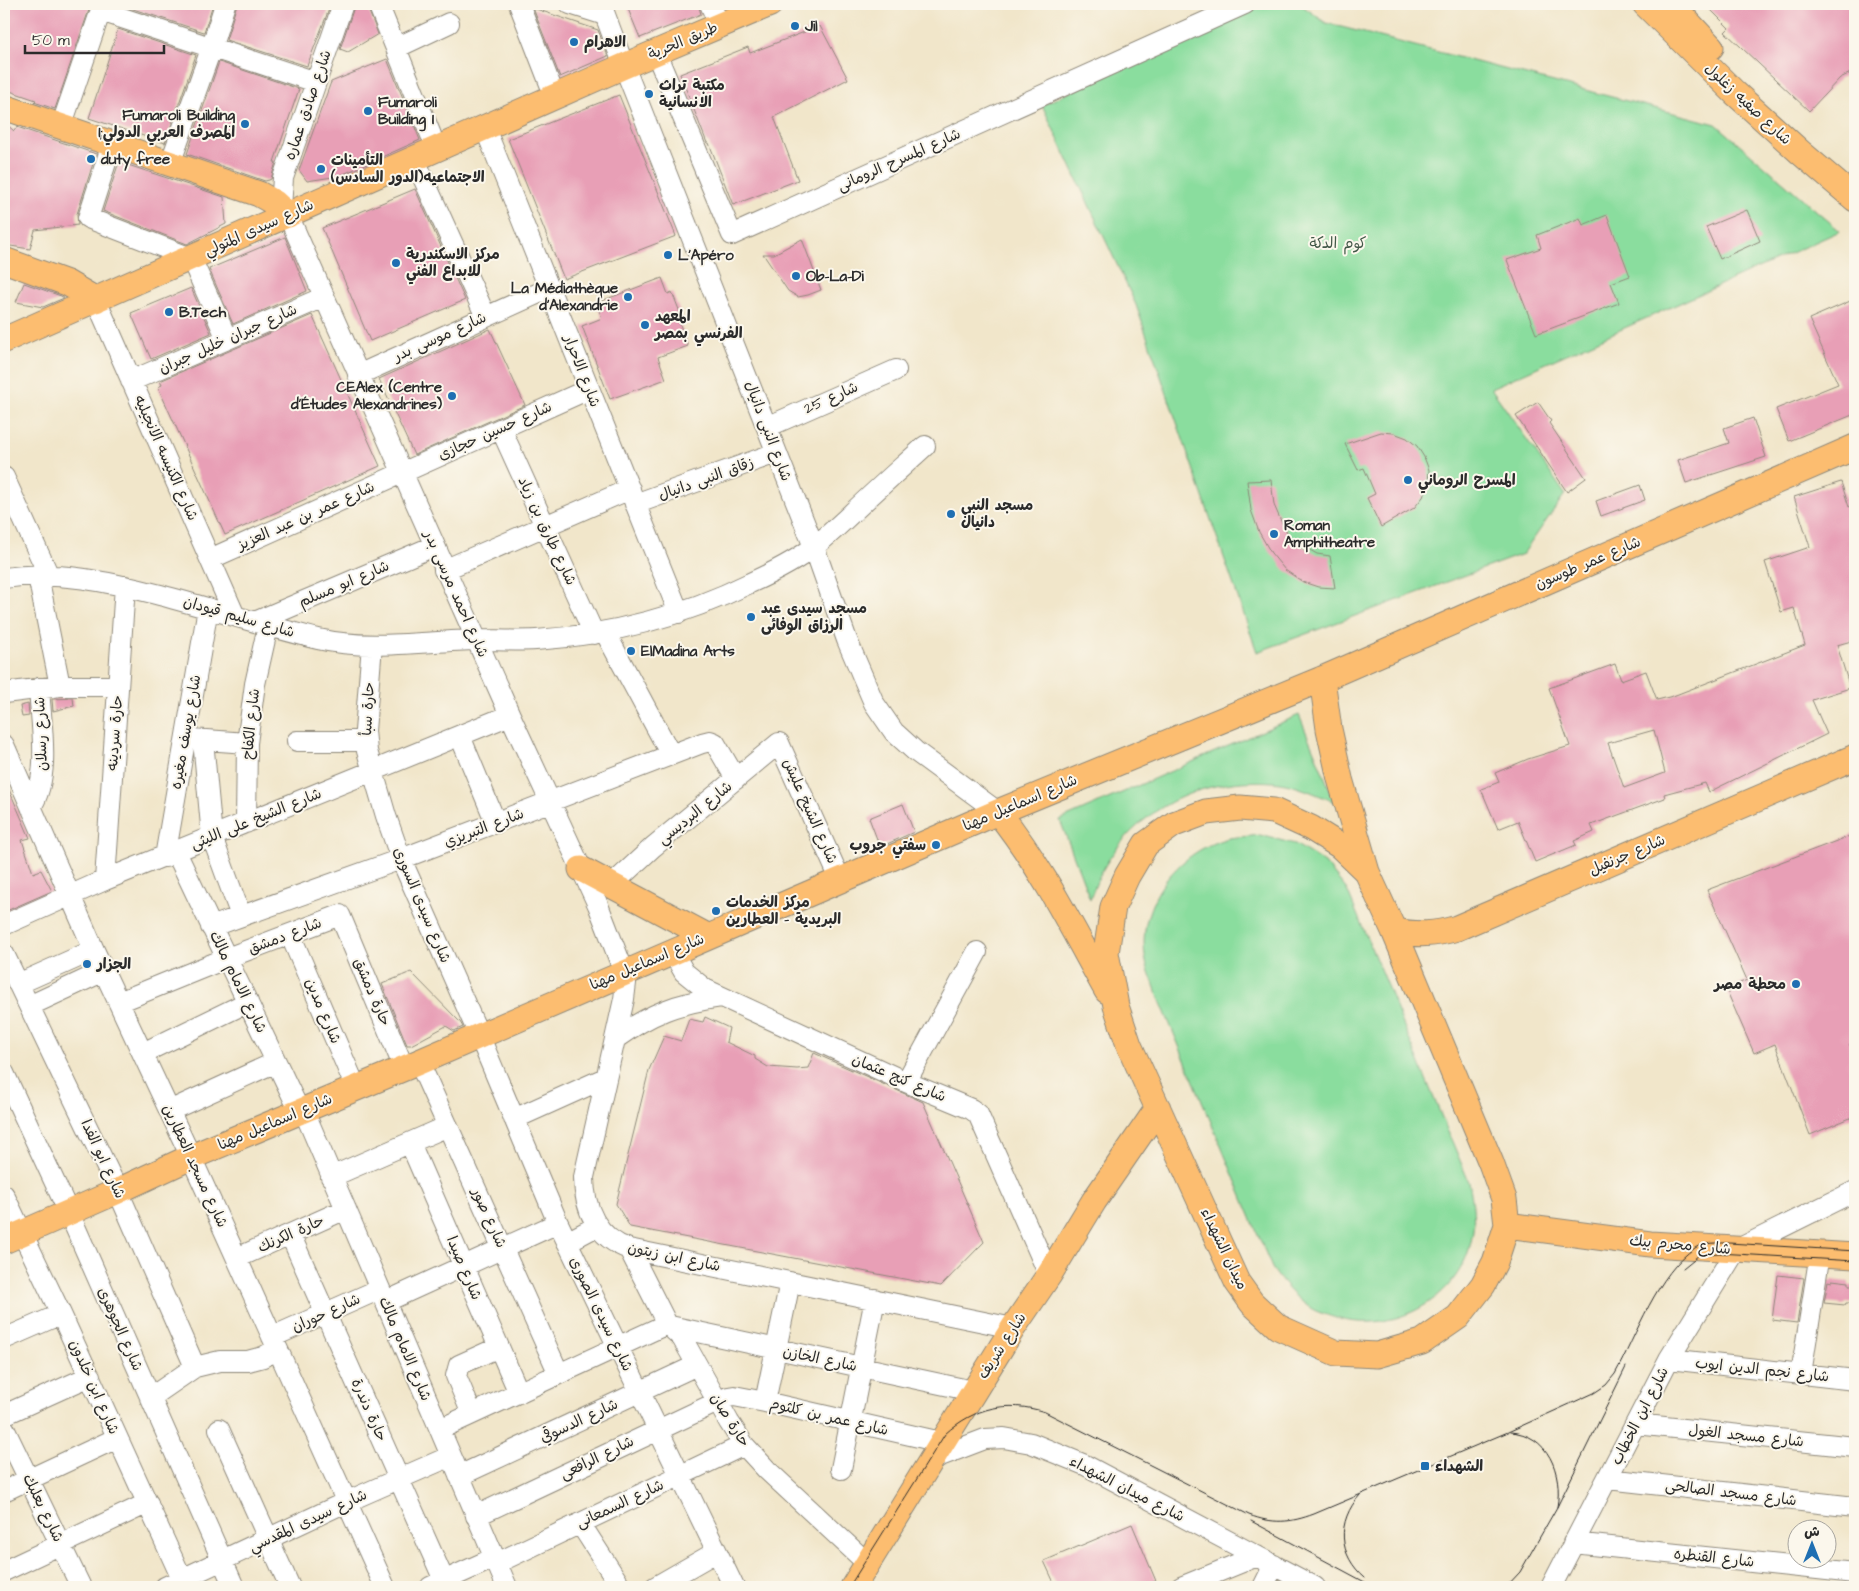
<svg xmlns="http://www.w3.org/2000/svg" width="1859" height="1591" font-family="'Architects Daughter','Playpen Sans Arabic',sans-serif">
<style>
.green{fill:#8add9e;stroke:#5a8464}
.building{fill:#e89fb6;fill-rule:evenodd}
.lines{fill:none;stroke-linecap:round;stroke-linejoin:round}
.minor-casing{stroke:#8e887a;stroke-width:22}
.major-casing{stroke:#8e887a;stroke-width:27}
.minor{stroke:#fff;stroke-width:20}
.major{stroke:#fcbd6f;stroke-width:25}
.tram{stroke:#2b2b2b;stroke-width:1}
.rail{stroke:#2b2b2b;stroke-width:4;stroke-dasharray:8 4;stroke-linecap:butt}
.poi-dot{fill:#1f6fb2;stroke:#fbf7ec;stroke-width:2}
.labels{text-anchor:middle;dominant-baseline:central;stroke-width:4;stroke-linejoin:round;paint-order:stroke}
.poi-label{font-size:15px;font-weight:bold;fill:#2b2b2b;stroke:#fbf7ec;text-anchor:start}
.street-label{font-size:15px;fill:#2b2b2b;stroke:#fbf7ec}
.park-label{font-size:15px;fill:#435848;stroke:#fbf7ec}
</style>
<rect width="100%" height="100%" fill="#fbf7ec"/>
<filter id="ink" filterUnits="userSpaceOnUse"><feTurbulence type="fractalNoise" baseFrequency=".02" numOctaves="2"/><feDisplacementMap in="SourceGraphic" scale="10" xChannelSelector="R" yChannelSelector="G"/><feConvolveMatrix kernelMatrix="1 2 1 2 8 2 1 2 1" color-interpolation-filters="sRGB"/></filter>
<filter id="wash" filterUnits="userSpaceOnUse"><feTurbulence type="fractalNoise" baseFrequency=".0096" numOctaves="4" result="noise"/><feDisplacementMap in="SourceGraphic" scale="20" xChannelSelector="R" yChannelSelector="G"/><feGaussianBlur stdDeviation="1.12" result="paint"/><feColorMatrix in="noise" values="0 0 0 0 0 0 0 0 0 0 0 0 0 0 0 0 0 1.4 0 .05"/><feComposite in="paint" operator="in"/></filter>
<g filter="url(#wash)">
<rect width="100%" height="100%" fill="#f1e6ca"/>
<path class="green" d="M1260,4H1300L1326,23L1716,124L1840,231L1491,388L1565,494L1523,554L1257,652L1136,305L1042,105Z
M1299,715L1335,802C1315,794 1295,784 1273,782C1205,777 1142,805 1106,864C1099,874 1095,887 1090,899L1060,820Z
M1260,835L1295,844L1325,863L1347,890L1469,1182C1473,1202 1476,1221 1471,1242C1457,1303 1387,1337 1330,1316C1324,1314 1317,1312 1312,1309C1295,1298 1283,1284 1272,1268L1156,991C1153,981 1148,971 1146,962C1135,908 1173,856 1222,840C1233,836 1248,837 1260,835Z"/>
<g id="blocks">
<path class="building" d="M10,4H91L55,109L34,102L36,100L4,89V23Z
M128,4H213L204,32L127,7Z
M237,4H331L307,66L226,40Z
M355,4H366L378,34L348,52L340,49Z
M626,4H698L701,14L640,38Z
M1705,4H1855V71L1840,78L1809,111L1725,32L1729,28Z
M533,8L598,30L608,56L560,77Z
M820,26L848,79L774,117L798,180L733,205L709,143H707L680,74L748,47L750,53Z
M118,29L196,55L165,143L89,118Z
M387,59L420,140L339,176L307,181L299,170L331,82Z
M219,62L299,89L274,162H276L271,179L269,180L265,181L187,154Z
M619,95L676,236L564,279L508,139Z
M4,122L14,131L17,127L96,154L77,214L78,225L35,230L30,249L4,245Z
M119,162L224,197L226,224L187,244L103,211Z
M415,189L465,300L370,341L322,228Z
M1747,210L1760,241L1720,259L1706,227Z
M1607,215L1630,276L1611,283L1619,303L1536,334L1507,260L1541,248L1537,235L1580,218L1583,225Z
M285,237L307,291L233,324L209,269Z
M802,239L821,290L808,295L798,297L788,291L763,254H774Z
M662,278L668,294L672,292L683,320L679,322L688,346L658,357L666,379L610,399L582,326L602,318L596,303Z
M24,283L61,296L64,298L43,307L16,302Z
M191,288L211,333L151,359L131,313Z
M1855,299V414L1789,441L1776,409L1838,384L1809,319Z
M312,315L380,466L225,535L158,387L162,385L160,381Z
M490,329L525,405L414,455L379,379Z
M1538,402L1551,421L1549,423L1586,478L1567,492L1516,416Z
M1753,418L1766,457L1686,483L1678,460L1729,443L1724,428Z
M1381,432L1394,433L1407,438L1417,446L1424,457L1429,470L1428,484L1423,497L1414,508L1381,527L1367,498L1375,494L1364,468L1358,470L1345,444Z
M1271,480L1274,505L1281,521L1290,537L1301,545L1317,554L1330,556L1335,588L1318,587L1303,582L1285,570L1271,553L1259,532L1251,510L1247,481Z
M1841,482L1849,507L1855,504V640L1837,645L1850,688L1812,700L1827,734L1709,792L1705,783L1664,794L1665,798L1591,825L1594,832L1574,841L1576,845L1535,862L1518,821L1498,829L1481,789L1499,782L1495,773L1528,759L1570,746L1549,688L1615,664L1621,680L1646,671L1657,700L1673,696L1805,645L1794,608L1781,612L1765,562L1810,547L1794,497ZM1654,730L1665,773L1624,788L1608,743Z
M1640,485L1645,500L1601,516L1596,501Z
M73,698L74,706L53,711L52,699Z
M28,704L29,716L22,717L20,706Z
M4,778L30,838L22,840L33,873L41,870L52,891L4,912Z
M903,804L914,832L880,847L869,818Z
M1855,834V1116L1810,1135L1775,1044L1754,1053L1726,989L1747,980L1707,890Z
M411,972L460,1022L463,1027L454,1031L446,1026L411,1045H407L382,984Z
M705,1017L729,1028L726,1042L755,1056V1059L768,1067L797,1069L808,1068L814,1053L923,1102L984,1242L941,1286L630,1227L616,1204L649,1070L664,1036L681,1041L689,1019L703,1022Z
M1778,1275L1804,1278L1797,1323L1772,1320Z
M1832,1280L1849,1282V1285H1855V1303H1846L1845,1305L1824,1303L1828,1281L1832,1282Z
M1132,1524L1156,1581L1142,1587H1056L1044,1561Z"/>
</g>
</g>
<g filter="url(#ink)">
<use href="#blocks" fill-opacity="0" stroke="#8e887a" stroke-width="1"/>
<g class="lines">
<g class="minor-casing">
<path id="minor" d="M378,4L431,135
M519,4L555,97
M570,4L605,15
M601,4L624,66L814,547L847,640L874,703L894,732L915,751L998,812
M710,4L720,26
M101,11L316,82
M396,48L449,23
M656,53L732,235L1245,4
M61,127L103,4
M485,128L679,613
M112,144L88,218L191,258L227,339
M415,160L486,317
M170,164L210,52L225,4
M281,208L283,178L343,4
M288,215L510,715L598,905L624,972L626,983L624,999L584,1177C584,1209 597,1238 629,1249L1013,1328
M96,300L235,616
M358,375L550,288
M131,381L324,297
M767,427L896,370
M501,429L594,634
M4,477L49,576
M635,504L776,453
M210,559L589,389
M444,570L630,489
M38,576L60,686
M4,578C56,570 110,582 160,595C213,609 265,626 318,639C370,651 424,641 477,640C496,640 516,641 536,640C611,635 683,616 750,583C772,573 796,561 815,546C828,536 840,524 852,513C876,490 901,468 925,446
M255,622L434,546
M605,632L671,755
M372,645L365,731L367,751L386,816L401,859L479,1035L558,1223L734,1587
M4,693L60,686H118
M460,736L496,823
M192,739L247,743
M203,740L212,837L241,916
M297,741H366
M4,745L94,950L191,1157L385,1587
M31,807C51,777 41,724 39,688
M246,823L247,743L255,684L268,626
M176,852L300,1112
M165,857L208,608
M105,880L125,586
M612,885L653,847L779,743L840,879
M4,925L105,880L510,715
M211,927L401,859L702,743L710,741L715,743L736,779
M290,934L356,1088
M672,951L684,972L705,989L906,1082L971,1109L978,1114L1049,1275
M4,954L118,1191L195,1367
M18,984L94,950
M119,1002L227,958L340,915L404,1068
M29,1006L104,971
M615,1039C651,1013 677,1003 721,997
M143,1053L248,1002
M419,1062L559,1374
M4,1073L69,1213L234,1587
M906,1082L977,952
M169,1111L276,1062
M304,1111L507,1587
M514,1119L605,1078
M410,1143L519,1393
M331,1177L448,1126
M4,1195L61,1314L182,1579
M290,1234L447,1587
M567,1242L597,1226
M629,1249L667,1324L682,1338L729,1422L744,1445L767,1470L867,1563
M237,1258L346,1209
M385,1302L558,1223
M670,1326L973,1391
M272,1337L380,1289
M4,1339L61,1314
M1669,1359L1855,1380
M1801,1374L1820,1253
M150,1398L195,1367L220,1361H248L263,1357L277,1349
M765,1402L790,1282
M472,1414L456,1376L459,1365L499,1347
M4,1415L90,1376
M1636,1424L1855,1447
M4,1428L81,1587
M219,1429L290,1587
M440,1429L667,1324
M930,1460L985,1439L1004,1438L1031,1443L1085,1465L1315,1587
M841,1469L875,1299
M459,1476L697,1365
M1608,1479L1855,1507
M4,1491L117,1438
M476,1516L728,1397L734,1396L765,1402L941,1442
M580,1523L621,1587
M1573,1543L1855,1573
M497,1563L744,1445
M4,1571L148,1503
M165,1587L346,1502L451,1456
M430,1587L494,1558
M655,1587L716,1552
M1181,1587L1257,1556
M1263,1587L1274,1565
M1551,1587L1669,1359L1736,1250L1855,1191"/>
</g>
<g class="major-casing">
<path id="major" d="M1645,4L1735,93L1800,152L1855,199
M1671,4L1711,47
M4,107L259,194L275,203L288,215
M4,260L67,283L96,300
M4,340L624,66L770,4
M1322,679L1329,729L1340,779L1367,872L1394,931L1491,1163L1504,1199L1507,1225L1495,1262L1483,1285L1458,1317L1422,1342L1377,1355L1336,1353L1278,1327L1252,1303L1237,1282L1129,1045L1116,1006L1106,953L1113,907L1127,876L1146,844L1174,824L1206,812L1240,808L1274,811L1311,828L1340,846L1367,872
M998,812C1042,867 1073,930 1107,991
M581,869L707,936
M1394,931C1417,935 1435,935 1457,928L1855,757
M1507,1225L1650,1244L1855,1256
M4,1241L118,1191L191,1157L419,1062L998,812L1322,679L1855,447
M853,1587L1013,1328L1049,1275L1094,1201L1158,1108"/>
</g>
<use href="#minor" class="minor"/>
<use href="#major" class="major"/>
<path class="tram" d="M1683,1268L1699,1255L1719,1253L1855,1261
M1360,1495C1336,1522 1338,1555 1365,1578
M1557,1507L1626,1367
M1251,1521L1374,1587
M849,1587L945,1434C975,1407 1007,1400 1045,1412L1249,1515C1273,1524 1290,1523 1314,1514L1508,1432L1594,1393L1606,1385L1615,1374C1636,1336 1658,1272 1695,1248C1703,1242 1719,1243 1729,1243L1855,1251
M1506,1587L1520,1572L1557,1507C1563,1473 1548,1434 1510,1432"/>
<path class="rail" d="M1850,1046L1855,1044"/>
</g>
</g>
<g class="poi-dot">
<circle cx="795" cy="26" r="5"/>
<circle cx="574" cy="42" r="5"/>
<circle cx="649" cy="94" r="5"/>
<circle cx="368" cy="111" r="5"/>
<circle cx="245" cy="124" r="5"/>
<circle cx="91" cy="159" r="5"/>
<circle cx="321" cy="169" r="5"/>
<circle cx="668" cy="255" r="5"/>
<circle cx="396" cy="263" r="5"/>
<circle cx="796" cy="276" r="5"/>
<circle cx="628" cy="297" r="5"/>
<circle cx="169" cy="312" r="5"/>
<circle cx="645" cy="325" r="5"/>
<circle cx="452" cy="396" r="5"/>
<circle cx="1408" cy="480" r="5"/>
<circle cx="951" cy="514" r="5"/>
<circle cx="1274" cy="534" r="5"/>
<circle cx="751" cy="617" r="5"/>
<circle cx="631" cy="651" r="5"/>
<circle cx="936" cy="845" r="5"/>
<circle cx="716" cy="911" r="5"/>
<circle cx="87" cy="964" r="5"/>
<circle cx="1796" cy="984" r="5"/>
<rect x="1420" y="1461" width="10" height="10" rx="2.5"/>
</g>
<g class="labels">
<g class="poi-label">
<text x="805" y="26">Jil</text>
<text x="584" y="42">الاهرام</text>
<text x="659" y="85">مكتبة تراث<tspan x="659" dy="17">الانسانية</tspan></text>
<text x="378" y="102">Fumaroli<tspan x="378" dy="17">Building I</tspan></text>
<text x="235" y="115" text-anchor="end">Fumaroli Building<tspan x="235" dy="17">I;المصرف العربي الدولي</tspan></text>
<text x="101" y="159">duty free</text>
<text x="331" y="160">التأمينات<tspan x="331" dy="17">الاجتماعيه(الدور السادس)</tspan></text>
<text x="406" y="254">مركز الاسكندرية<tspan x="406" dy="17">للابداع الفني</tspan></text>
<text x="678" y="255">L’Apéro</text>
<text x="806" y="276">Ob-La-Di</text>
<text x="618" y="288" text-anchor="end">La Médiathèque<tspan x="618" dy="17">d’Alexandrie</tspan></text>
<text x="179" y="312">B.Tech</text>
<text x="655" y="316">المعهد<tspan x="655" dy="17">الفرنسي بمصر</tspan></text>
<text x="442" y="387" text-anchor="end">CEAlex (Centre<tspan x="442" dy="17">d'Études Alexandrines)</tspan></text>
<text x="1418" y="480">المسرح الروماني</text>
<text x="961" y="505">مسجد النبي<tspan x="961" dy="17">دانيال</tspan></text>
<text x="1284" y="525">Roman<tspan x="1284" dy="17">Amphitheatre</tspan></text>
<text x="761" y="608">مسجد سيدى عبد<tspan x="761" dy="17">الرزاق الوفائى</tspan></text>
<text x="641" y="651">ElMadina Arts</text>
<text x="926" y="845" text-anchor="end">سفتي جروب</text>
<text x="726" y="902">مركز الخدمات<tspan x="726" dy="17">البريدية - العطارين</tspan></text>
<text x="97" y="964">الجزار</text>
<text x="1786" y="984" text-anchor="end">محطة مصر</text>
<text x="1435" y="1466">الشهداء</text>
</g>
<g class="street-label">
<text transform="translate(683 41) rotate(-23)">طريق الحرية</text>
<text transform="translate(1748 104) rotate(43)">شارع صفيه زغلول</text>
<text transform="translate(308 105) rotate(-71)">شارع صادق عماره</text>
<text transform="translate(899 160) rotate(-24)">شارع المسرح الرومانى</text>
<text transform="translate(259 228) rotate(-24)">شارع سيدى المتولي</text>
<text transform="translate(440 337) rotate(-24)">شارع موسى بدر</text>
<text transform="translate(228 339) rotate(-24)">شارع جبران خليل جبران</text>
<text transform="translate(582 371) rotate(69)">شارع الاحرار</text>
<text transform="translate(831 398) rotate(-24)">شارع 25</text>
<text transform="translate(495 431) rotate(-24)">شارع حسين حجازى</text>
<text transform="translate(768 431) rotate(69)">شارع النبى دانيال</text>
<text transform="translate(166 458) rotate(66)">شارع الكنيسه الانجيليه</text>
<text transform="translate(706 479) rotate(-20)">زقاق النبى دانيال</text>
<text transform="translate(306 516) rotate(-24)">شارع عمر بن عبد العزيز</text>
<text transform="translate(547 531) rotate(65)">شارع طارق بن زياد</text>
<text transform="translate(1588 563) rotate(-23)">شارع عمر طوسون</text>
<text transform="translate(344 584) rotate(-23)">شارع ابو مسلم</text>
<text transform="translate(456 594) rotate(66)">شارع احمد مرسى بدر</text>
<text transform="translate(239 617) rotate(16)">شارع سليم قيودان</text>
<text transform="translate(368 709) rotate(-87)">حارة سبأ</text>
<text transform="translate(251 724) rotate(-84)">شارع الكفاح</text>
<text transform="translate(186 732) rotate(-80)">شارع يوسف مغيره</text>
<text transform="translate(115 733) rotate(-86)">حارة سردينه</text>
<text transform="translate(41 734) rotate(-92)">شارع رسلان</text>
<text transform="translate(1020 803) rotate(-23)">شارع اسماعيل مهنا</text>
<text transform="translate(810 811) rotate(66)">شارع الشيخ عليش</text>
<text transform="translate(695 813) rotate(-39)">شارع البرديسي</text>
<text transform="translate(256 819) rotate(-22)">شارع الشيخ على الليثى</text>
<text transform="translate(484 828) rotate(-21)">شارع التبريزي</text>
<text transform="translate(1627 855) rotate(-23)">شارع جرنفيل</text>
<text transform="translate(422 905) rotate(67)">شارع سيدى السورى</text>
<text transform="translate(285 936) rotate(-21)">شارع دمشق</text>
<text transform="translate(647 962) rotate(-23)">شارع اسماعيل مهنا</text>
<text transform="translate(238 982) rotate(64)">شارع الامام مالك</text>
<text transform="translate(372 992) rotate(67)">حارة دمشق</text>
<text transform="translate(323 1011) rotate(67)">شارع مدين</text>
<text transform="translate(899 1078) rotate(23)">شارع كنج عثمان</text>
<text transform="translate(275 1122) rotate(-23)">شارع اسماعيل مهنا</text>
<text transform="translate(103 1159) rotate(65)">شارع ابو الفدا</text>
<text transform="translate(195 1166) rotate(65)">شارع مسجد العطارين</text>
<text transform="translate(489 1218) rotate(66)">شارع صور</text>
<text transform="translate(291 1234) rotate(-24)">حارة الكرنك</text>
<text transform="translate(1680 1245) rotate(5)">شارع محرم بيك</text>
<text transform="translate(1224 1249) rotate(64)">ميدان الشهداء</text>
<text transform="translate(674 1257) rotate(12)">شارع ابن زيتون</text>
<text transform="translate(464 1268) rotate(67)">شارع صيدا</text>
<text transform="translate(326 1313) rotate(-24)">شارع حوران</text>
<text transform="translate(601 1314) rotate(64)">شارع سيدى الصورى</text>
<text transform="translate(120 1329) rotate(66)">شارع الجوهرى</text>
<text transform="translate(1002 1346) rotate(-57)">شارع شريف</text>
<text transform="translate(405 1349) rotate(67)">شارع الامام مالك</text>
<text transform="translate(820 1359) rotate(12)">شارع الخازن</text>
<text transform="translate(1762 1370) rotate(6)">شارع نجم الدين ايوب</text>
<text transform="translate(94 1387) rotate(66)">شارع ابن خلدون</text>
<text transform="translate(369 1410) rotate(66)">حارة دندرة</text>
<text transform="translate(1640 1416) rotate(-63)">شارع ابن الخطاب</text>
<text transform="translate(829 1417) rotate(13)">شارع عمر بن كلثوم</text>
<text transform="translate(730 1420) rotate(58)">حارة صان</text>
<text transform="translate(579 1421) rotate(-25)">شارع الدسوقي</text>
<text transform="translate(1746 1436) rotate(6)">شارع مسجد الغول</text>
<text transform="translate(597 1458) rotate(-26)">شارع الرافعى</text>
<text transform="translate(1127 1489) rotate(27)">شارع ميدان الشهداء</text>
<text transform="translate(1731 1493) rotate(7)">شارع مسجد الصالحى</text>
<text transform="translate(620 1504) rotate(-25)">شارع السمعانى</text>
<text transform="translate(43 1508) rotate(64)">شارع بعلبك</text>
<text transform="translate(308 1521) rotate(-25)">شارع سيدى المقدسي</text>
<text transform="translate(1714 1558) rotate(6)">شارع القنطره</text>
</g>
<g class="park-label">
<text x="1338" y="243">كوم الدكة</text>
</g>
</g>
<rect width="1859" height="1591" fill="none" stroke="#fbf7ec" stroke-width="20"/>
<g transform="translate(1812 1544)"><circle r="24" fill="#fbf7ec" stroke="#a8a59f"/>
<path d="M0-4L9 19L0 12L-9 19Z" fill="#1f6fb2"/>
<text y="-8" font-size="14" font-weight="bold" text-anchor="middle" fill="#2b2b2b">ش</text>
</g>
<path d="M25 45v8h139v-8" fill="none" stroke="#2b2b2b" stroke-width="2.5"/>
<text x="32" y="45" font-size="15" fill="#2b2b2b" stroke="#fbf7ec" stroke-width="4" paint-order="stroke">50 m</text>
</svg>
